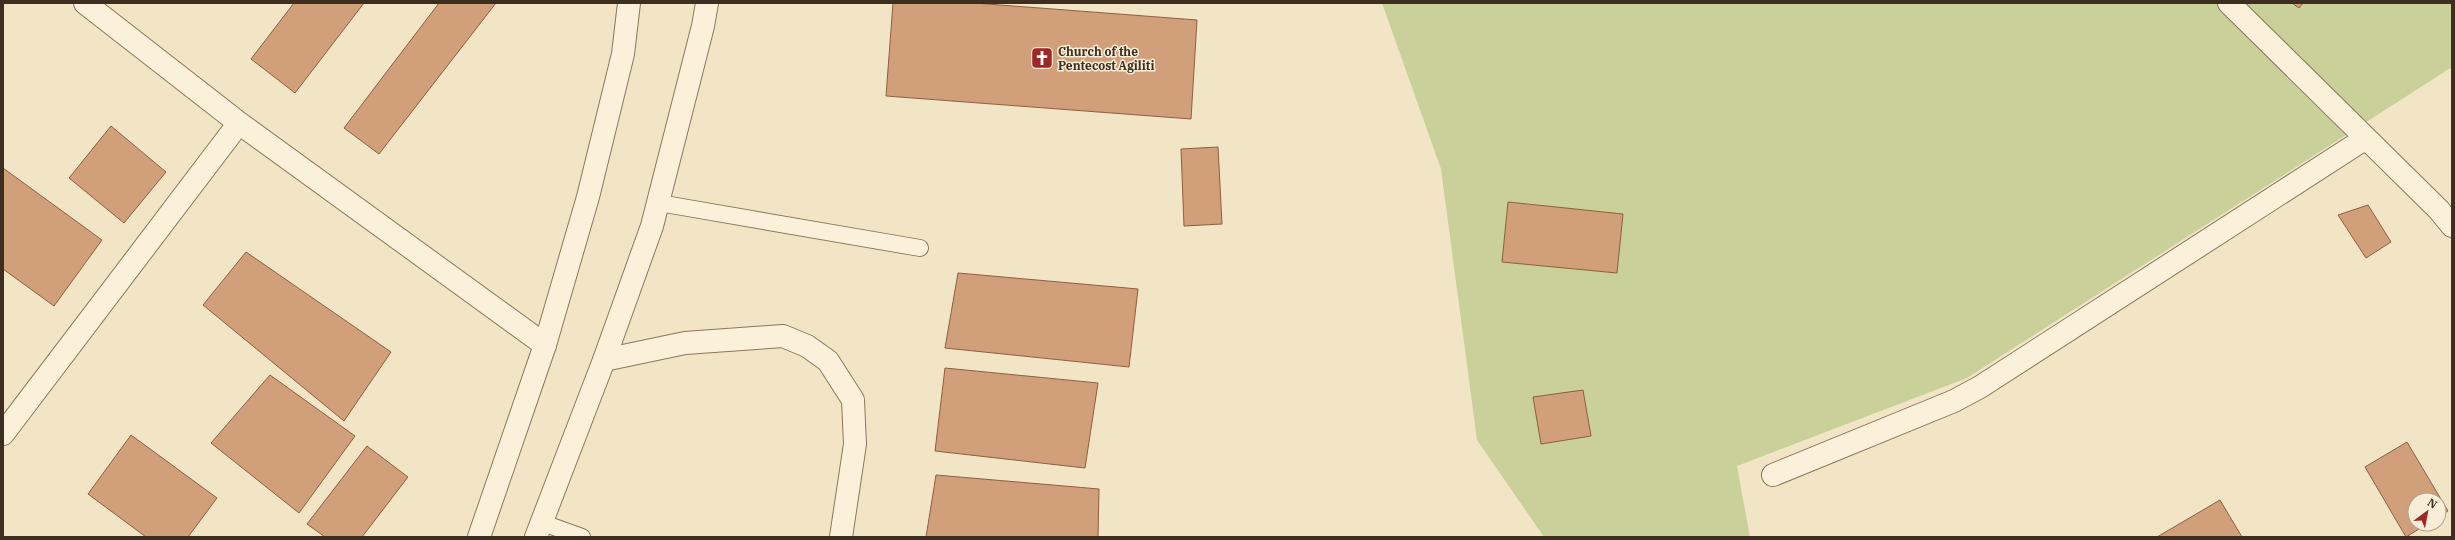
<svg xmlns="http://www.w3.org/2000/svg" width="2455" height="540" font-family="'IBM Plex Serif',serif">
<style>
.green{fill:#c9d099}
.building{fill:#d19f7a;stroke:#8e5f3f}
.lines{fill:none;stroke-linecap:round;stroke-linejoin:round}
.service-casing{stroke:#8e765b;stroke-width:18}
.minor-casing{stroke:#8e765b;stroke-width:24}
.tertiary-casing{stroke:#8e765b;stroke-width:24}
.service{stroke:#fbf1db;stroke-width:16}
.minor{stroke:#fbf1db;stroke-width:22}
.tertiary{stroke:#fbf1db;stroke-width:22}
.labels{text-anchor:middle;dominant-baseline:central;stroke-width:3;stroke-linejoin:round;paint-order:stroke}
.poi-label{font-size:12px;font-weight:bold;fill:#3d2e1f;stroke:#f8eed7;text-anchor:start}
</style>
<rect width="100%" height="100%" fill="#f1e5c6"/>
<path class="green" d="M1382,3H2452V67L1967,378L1737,466L1750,537H1544L1477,440L1441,169Z"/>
<path class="building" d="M294,3H364L295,93L251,59Z
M439,3H496L379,154L344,128Z
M893,3H974L1197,20L1191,119L886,96Z
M2292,3H2303L2299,8Z
M111,126L166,172L124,223L69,178Z
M1218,147L1222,224L1184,226L1181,149Z
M3,168L102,240L54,306L3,269Z
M1508,202L1623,214L1617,273L1502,262Z
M2368,205L2391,242L2366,258L2338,215Z
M246,252L391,352L344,421L203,305Z
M958,273L1138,289L1129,367L945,348Z
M945,368L1098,383L1085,468L935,451Z
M270,375L355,436L299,513L211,443Z
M1583,390L1591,436L1541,444L1533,397Z
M131,435L217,498L188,537H146L88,494Z
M2407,442L2448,511L2439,517V500H2415V524H2427L2406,537L2365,467Z
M367,446L408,477L362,537H325L307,524Z
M936,475L1099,489L1098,537H926Z
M2220,500L2242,537H2157Z"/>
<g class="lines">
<g class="service-casing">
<path id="service" d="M659,203L920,248
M543,523L582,537"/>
</g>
<g class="minor-casing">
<path id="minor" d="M85,3L239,123L545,345
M2229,3L2439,210L2452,226
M604,360L685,343L783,336L807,346L828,361L853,400L855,444L841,537
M3,434L239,123
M1773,475L1954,401L1980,387L2366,138"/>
</g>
<g class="tertiary-casing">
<path id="tertiary" d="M479,537L545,345L588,197L623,54L629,3
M536,537L604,360L652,226L703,26L707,3"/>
</g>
<use href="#service" class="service"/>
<use href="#minor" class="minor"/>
<use href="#tertiary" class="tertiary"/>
</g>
<defs>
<g id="church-square" transform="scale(1.15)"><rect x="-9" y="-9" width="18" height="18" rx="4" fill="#a02727" stroke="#f8eed7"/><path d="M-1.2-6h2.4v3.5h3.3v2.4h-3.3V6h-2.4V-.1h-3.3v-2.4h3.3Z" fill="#fff"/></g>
</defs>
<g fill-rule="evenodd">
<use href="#church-square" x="1042" y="58"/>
</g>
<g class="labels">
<g class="poi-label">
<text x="1058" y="51">Church of the<tspan x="1058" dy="14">Pentecost Agiliti</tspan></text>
</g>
</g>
<rect width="2455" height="540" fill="none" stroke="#3d2e1f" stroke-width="8"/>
<g transform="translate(2427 512) rotate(32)"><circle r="19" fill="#f8eed7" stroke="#ada18d"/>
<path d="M0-3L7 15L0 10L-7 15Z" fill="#a02727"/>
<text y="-6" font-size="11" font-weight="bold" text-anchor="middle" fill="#3d2e1f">N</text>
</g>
</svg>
